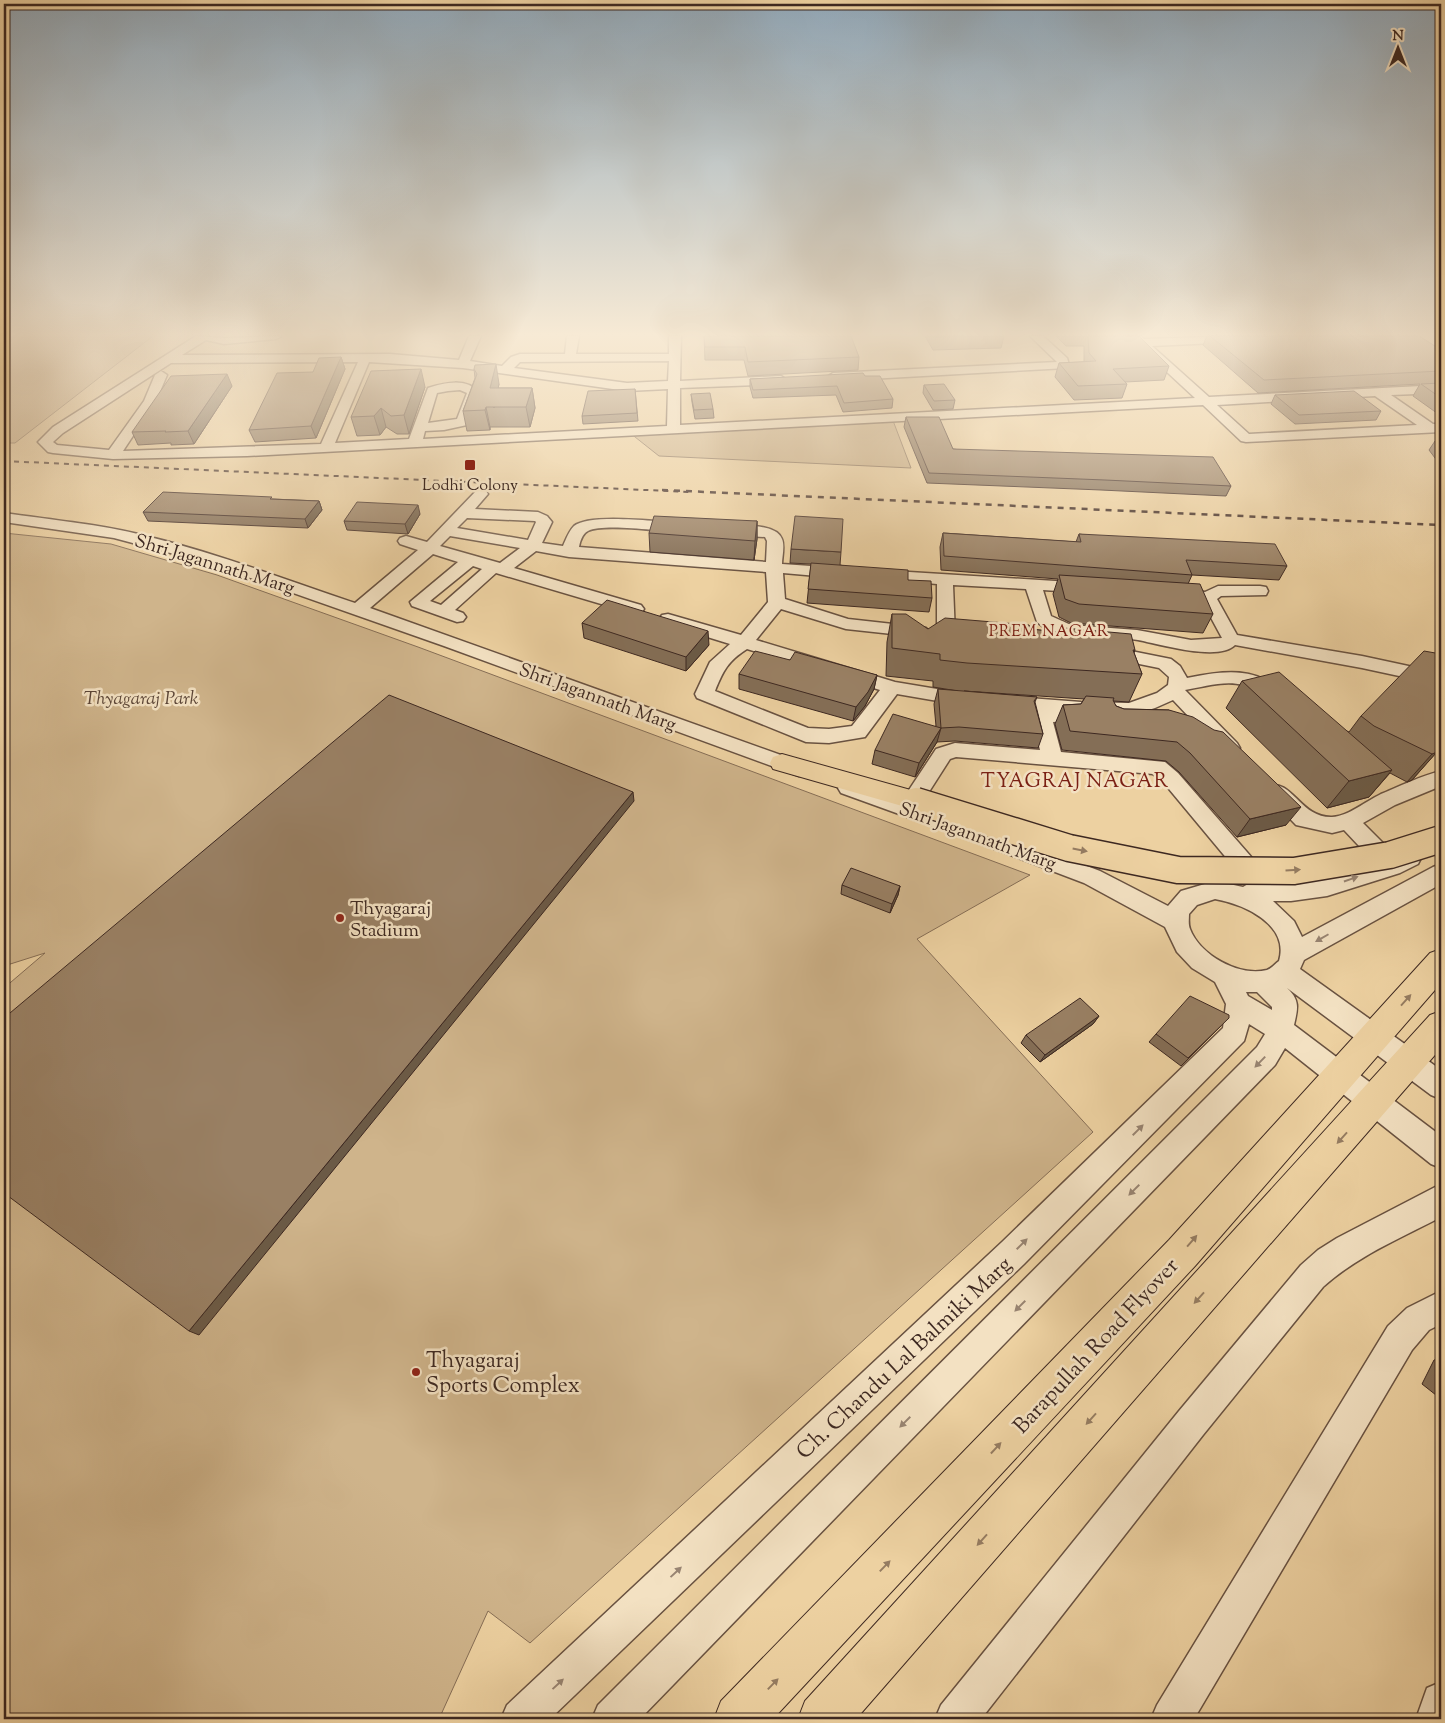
<svg xmlns="http://www.w3.org/2000/svg" width="1445" height="1723" font-family="'Sorts Mill Goudy',serif">
	<style>
		.green { fill: #cfb48b; stroke: #866e56 }
		.lines { fill: none; stroke-linecap: round; stroke-linejoin: round }
		.minor-casing { stroke: #695241; stroke-width: 3 }
		.highway-casing { stroke: #3d2821; stroke-width: 2 }
		.minor { fill: #f3e1c2; fill-rule: evenodd }
		.highway { fill: #edd1a1; fill-rule: evenodd }
		.rail-far1 { stroke: #3d2821; stroke-width: 2; stroke-dasharray: 5 5; stroke-linecap: butt }
		.rail { stroke: #3d2821; stroke-width: 2.5; stroke-dasharray: 6 6; stroke-linecap: butt }
		.highway-bridge-casing { stroke: #3d2821; stroke-width: 29; stroke-linecap: butt }
		.highway-bridge { stroke: #edd1a1; stroke-width: 26 }
		.wall { fill: #846e56; stroke: #3d2821 }
		.shaded-wall { fill: #6b5a46; stroke: #3d2821 }
		.building { fill: #998064; stroke: #3d2821 }
		.oneway { fill: #957c61 }
		.oneway2 { fill: #988472 }
		.poi-dot { fill: #8f2418; stroke: #f3e1c2; stroke-width: 2 }
		.labels { text-anchor: middle; stroke-width: 5; stroke-linejoin: round; paint-order: stroke }
		.far-poi-label { font-size: 16px; fill: #3d2821; stroke: #f3e1c2 }
		.far-neighbourhood-label { font-size: 16px; letter-spacing: 1px; fill: #7a1f14; stroke: #f3e1c2 }
		.street-label { font-size: 19px; fill: #3d2821; stroke: #f3e1c2 }
		.park-label { font-size: 19px; font-style: italic; fill: #5a4436; stroke: #f3e1c2 }
		.poi-label { font-size: 19px; fill: #3d2821; stroke: #f3e1c2; text-anchor: start }
		.neighbourhood-label { font-size: 20px; letter-spacing: 1px; fill: #7a1f14; stroke: #f3e1c2 }
		.near-street-label { font-size: 22px; fill: #3d2821; stroke: #f3e1c2 }
		.near-poi-label { font-size: 22px; fill: #3d2821; stroke: #f3e1c2; text-anchor: start }
	</style>
	<rect width="100%" height="100%" fill="#edd1a1"/>
	<filter id="stains"><feTurbulence type="fractalNoise" baseFrequency=".004" numOctaves="4"/><feColorMatrix values="0 0 0 0 .2 0 0 0 0 .09 0 0 0 0 .02 0 0 0 .5 -.17"/></filter>
	<radialGradient id="worn" r=".72"><stop offset=".6" stop-color="#630" stop-opacity="0"/><stop offset="1" stop-color="#630" stop-opacity=".3"/></radialGradient>
	<path class="green" d="M4,336h149l-138,107h-11z
		M892,418l19,50 -252,-12 -29,-23z
		M4,533l107,11 106,31 201,72 612,228 -113,64 176,193 -563,511 -42,-32 -49,108h-435v-731l41,-35 -41,13z"/>
	<g class="lines">
		<defs>
			<path id="minor" d="M196,336l28,2 58,-2 -6,3 -52,5 -18,-4 -24,15 208,-1 69,6 10,-24h12l-11,25 32,5 9,-9 9,-3h45l2,-18h12l-3,18h93v-18h12l-1,45 101,-5 6,4 -6,4 -101,4v37l515,-27 -67,-62h13l3,3 94,-3 4,3 -6,3 -84,4 57,51 232,-12v8l-50,2 42,29h8v8l-195,10 -5,-1 -38,-36 -956,51 -134,3 -60,-6 -5,-1 -10,-10 15,-15zM669,361l-1,20 -41,2 -113,-15 6,-6zM358,362l-37,82 -198,7 33,-50 11,-26 -6,-4 -6,4 -11,26 -35,49 -52,-5 -4,-3 10,-9 108,-70zM369,362l94,6 164,23 41,-2 -1,37 -244,13 2,-8 19,-1 23,-5 2,-3 10,-29c-12,-16 -35,-10 -51,-5l-19,51 -74,4zM448,391l12,-1 7,3 -10,26 -29,4 9,-30zM1375,396l42,29 -168,9 -32,-29z
				M1030,336h13l24,22 2,7 -2,3 -234,13 -6,-4 6,-4 224,-11z
				M481,490l5,1 2,3 -13,15 63,3 9,4 5,6 -10,21 21,3c3,-7 6,-15 11,-20 15,-13 86,-4 107,-3l5,2 3,3 -3,3 -5,2c-19,-2 -78,-10 -93,-2 -6,3 -8,11 -9,16l187,15 1,-21 -2,-4 -39,-2 -5,-2 -3,-3 3,-3 5,-2c15,1 50,-2 56,14 3,7 0,18 0,25l58,4 6,2 2,3 -2,3 -6,2 -57,-5 2,26 63,20 72,8 6,1 3,4 -3,4 -6,1 -74,-8 -65,-20 -25,31 139,42 72,12 7,2 3,4 -3,4 -7,2 -70,-12 -32,43 -36,6 -23,-1 -109,-44 -2,-4 15,-32 20,-18 -68,-21 -3,-4 3,-4 6,-1 73,21 27,-33 -2,-30 -197,-15 -33,-6 -22,17 127,37 3,4 -3,4 -6,1 -139,-41 -41,37 8,3 3,4 -3,4 -6,1 -45,-16 -2,-4 48,-40 -25,-8 -63,54 436,156 3,5 -3,5 -7,2 -355,-130 -236,-83 -94,-25 -110,-16v-9c48,7 96,11 142,23 71,17 140,44 209,67l63,-53 -18,-6 -2,-3 2,-3 6,-2 21,6 49,-51zM467,518l68,3 1,1 -8,18 -71,-12zM450,536l70,12 -20,15 -60,-17zM473,566l9,3 -41,36 -11,-4zM747,649l133,41 -28,36 -23,3 -21,-1 -93,-37c8,-20 13,-30 32,-42z
				M877,570l210,13 6,1 2,4 -2,4 -6,1 -44,-3 8,26 20,9 66,5 54,10 31,-2 -20,-37 -32,-3 -2,-4 2,-4 6,-1 29,3 13,-6h42l6,1 2,4 -2,4 -45,1 -4,3 20,36 125,21 79,17v12l-79,-17 -127,-23c-16,17 -76,-1 -97,-5 -29,-4 -80,3 -101,-18l-11,-33 -73,-4 2,50 -3,4 -6,1 -6,-1 -3,-4v-51l-66,-6 -2,-3 2,-3z
				M1106,646l65,13 9,7 7,12c33,-7 75,-14 95,19l-2,4c-17,5 -22,-12 -37,-16 -18,-5 -40,2 -58,5l52,53 3,5 -3,5 -7,2 -7,-2 -50,-53 -18,8 -26,8 -54,-1 -2,6 -20,1 8,30 104,10 13,11 96,110c35,0 67,-9 101,-20l-31,-33 -12,3 -36,-8 -28,-29 -3,-5 3,-5c24,-8 32,32 64,31 17,-1 34,-16 49,-23 19,-8 40,-18 60,-23v15l-46,19 -32,18 32,32 15,-6 8,3 3,6 -3,6 -18,9 -73,23 -36,5h-18l21,20 8,16 131,-70 8,-3v20l-137,76 -4,9 141,101v29l-10,-4 -144,-107c13,12 11,20 7,37l147,111v32l-10,-4 -146,-116 -10,17 -635,654h-48l6,-14 659,-658 8,-13 -16,-10 -5,17 -220,223 -474,455h-49l6,-14 495,-463 221,-214 3,-24 -11,-22 -23,-14 -15,-16 -12,-25 -81,-44 -124,-47 -3,-6 3,-6 8,-2 8,2 124,47 68,35 13,-15 34,-10 28,6 5,-3 -84,-101 -11,-9 -197,-17 -6,2 -30,47 23,7 3,6 -3,6 -8,2 -94,-34 -3,-5 3,-5 7,-3 55,19 33,-50 19,-6 85,7 -9,-35 3,-4 -37,-5 -3,-4 3,-4 7,-2 77,6 48,1 28,-10 11,-8 1,-8 -10,-9 -59,-12 -3,-4 3,-4zM1215,899c28,5 75,25 64,62 -4,3 -7,7 -12,9 -28,7 -67,-15 -77,-41 -2,-5 -1,-10 -1,-15l8,-9zM1246,992h11l15,15v3l-24,-14z
				M1441,1184v33c-40,21 -84,39 -118,70l-120,148 -222,284h-46l6,-14 238,-294 122,-146 17,-15 19,-12z
				M1441,1291v33l-12,6 -17,20 -218,369h-43l6,-14 231,-379 19,-18z
				M1441,1682v37h-25l11,-31z"/>
			<path id="highway" d="M782,754l143,40 4,7 -4,7 -9,2 -143,-41 -3,-6 3,-6z
				M1441,949v34l-246,283 -422,453h-59l7,-18 448,-461 261,-287z
				M1441,1011v37l-585,671h-58l7,-18 625,-686z"/>
		</defs>
		<use href="#minor" class="minor-casing"/>
		<use href="#highway" class="highway-casing"/>
		<use href="#minor" class="minor"/>
		<use href="#highway" class="highway"/>
		<path class="rail-far1" d="M4,461l686,31"/>
		<path class="rail" d="M662,490l779,35"/>
		<defs>
			<path id="highway-bridge" d="M916,801l153,47 109,22 116,1 96,-16 51,-16"/>
		</defs>
		<use href="#highway-bridge" class="highway-bridge-casing"/>
		<use href="#highway-bridge" class="highway-bridge"/>
	</g>
	<path class="wall" d="M704,336l155,21 -1,13 -110,6 -4,-16h-39z
		M925,336h79l-3,12 -68,2z
		M1056,336h83l30,30 -5,14 -39,2 2,2 -5,14 -48,2 -19,-23 4,-14 25,-1v-16h-18z
		M1207,336h212l22,14v66l-28,-20 7,-12 -162,9 -55,-48z
		M341,357l4,12 -29,69 -61,4 -6,-12 64,-58z
		M474,369l25,15 -1,4h34l3,20 -5,19h-40v3l-23,1 -4,-20 12,-33z
		M865,376l28,23 -1,9 -49,4 -7,-17 -83,3 -3,-11v-8z
		M924,385l31,15 -2,9 -20,1 -10,-17z
		M232,386l-38,58 -23,1v-2l-33,2 -6,-13z
		M425,387l-16,47h-12l-11,-7 -6,8 -23,1 -6,-19z
		M635,389l3,32 -55,3 -1,-8z
		M691,394l22,15 1,9 -19,1 -3,-17z
		M1275,395l106,16 -5,9 -81,4 -24,-20z
		M906,417l47,32 278,37 -5,10 -125,-6 -174,-7 -23,-56z
		M1441,440v26l-12,-16 6,-9z
		M272,499l47,2 3,9 -14,18 -160,-7 -5,-9z
		M420,514l-12,20 -61,-4 -3,-9z
		M757,521v18l-3,21 -104,-8 -1,-19z
		M943,533l133,9 3,-8 208,32 -8,14 -87,-5 -4,9 25,30 -10,19 -132,-10 -12,-6 -6,-23 5,-15 -117,-9 -1,-23z
		M791,549l50,3 -1,13 68,15 24,18 -3,14 -122,-9 4,-39 -21,-1z
		M892,614l36,15h103l31,4 2,-5 71,22 -1,3 8,21 -13,28 -16,-1 3,5 8,3 45,1 117,115 -49,12 -58,-65 -13,-11 -104,-11 -7,-26 8,-19 18,-1 3,-5 -120,-8 73,6 -2,5 8,32 -5,14 -83,-7 -18,1 -22,35 -43,-13 3,-14 61,-24 -2,-22 4,-15 20,2 -25,-4v-6l-47,-5 1,-34z
		M582,623l127,22 -23,26 -102,-33z
		M790,660l87,15 -3,14 -9,17 -12,15 -114,-32v-15z
		M1242,681l107,51 12,-16 80,31 -29,33 -5,2 -17,-9 -21,24 -42,11 -101,-100z
		M842,885l58,1 -2,9 -8,18 -49,-19z
		M1099,1016l-6,8 -53,38 -19,-19 5,-8z
		M1221,1026l-40,40 -32,-24 7,-8z
		M1441,1358v41l-19,-15 12,-24z"/>
	<path class="shaded-wall" d="M341,357l4,12 -29,69 -5,-12z
		M496,364l3,20 -5,24 -4,-20z
		M421,369l4,18 -16,47 -5,-19z
		M227,374l5,12 -38,58 -6,-13z
		M532,388l3,20 -5,19 -4,-20z
		M486,407l4,20v3l-5,-20z
		M381,408l5,19 -6,8 -6,-19z
		M319,501l3,9 -14,18 -3,-9z
		M418,505l2,9 -12,20 -3,-10z
		M757,521v18l-3,21 1,-19z
		M708,631l1,14 -23,26v-14z
		M877,675l-3,14 -9,17 -12,15 3,-14z
		M941,728l-4,14 -22,35 4,-14z
		M1437,752l-25,28 -5,2 25,-28z
		M1392,770l-23,27 -42,11 22,-27z
		M633,792l1,9 -435,534 -10,-4z
		M1301,807l-15,18 -49,12 13,-18z
		M900,886l-2,9 -8,18 2,-9z
		M1099,1016l-6,8 -53,38 5,-7z"/>
	<path class="building" d="M704,336h147l8,21 -111,5 -3,-15h-40z
		M934,336h31l-30,1z
		M1088,336h51l30,30 -56,3 14,15 -49,2 -19,-23 37,-2 -7,-8z
		M1210,336h209l22,14v21l-177,9z
		M341,357l-30,69 -62,4 28,-57 36,-1 6,-14z
		M496,364l-6,24h42l-6,19h-40l-1,3 -22,1 14,-37 -3,-5 1,-4z
		M421,369l-17,46 -13,1 -10,-8 -7,8 -23,1 20,-46z
		M863,373l2,3h15l13,23 -49,4 -7,-17 -84,4 -3,-11z
		M227,374l-39,57 -23,1 1,-1 -34,1 39,-56z
		M1441,383v15l-20,-14z
		M944,384l11,16 -21,1 -10,-16z
		M635,389l2,24 -55,3 6,-25z
		M1354,391l27,20 -82,4 -24,-20z
		M710,393l3,16 -19,1 -3,-16z
		M906,417h33l14,32 260,8 18,29 -126,-6 -176,-7z
		M1441,440v9l-6,-8z
		M163,492l109,5 -2,2 49,2 -14,18 -162,-7z
		M357,502l61,3 -13,19 -61,-3z
		M654,516l103,5 -2,20 -106,-8z
		M795,516l48,3 -2,33 -50,-3z
		M943,533l138,9 -2,-8 196,10 12,22 -101,-6 6,15 -248,-19z
		M811,563l97,7v10l23,1 1,17 -124,-9z
		M1059,575l141,9 13,30 -134,-10 -14,-5z
		M607,600l101,31 -22,26 -104,-34z
		M892,614h14l22,15 17,-11 84,7 2,4 34,4 -1,-5 67,6 4,16h-2l9,24 -175,-11 -27,-3v-6l-48,-6z
		M755,651l35,9 5,-8 82,23 -9,17 -12,15 -117,-33z
		M1424,651l17,3v93l-4,5 -5,2 -58,-28 -13,-10z
		M1279,672l113,98 -43,11 -107,-100z
		M938,689l99,8 -3,4 9,33 -84,-7 -18,1z
		M389,695l244,97 -444,539 -185,-138v-175z
		M1086,696l28,2 -1,2 3,6 8,3 45,1 24,7 21,13 9,2 78,75 -51,12 -60,-66 -13,-11 -107,-11 -7,-26 18,-1z
		M893,714l48,14 -22,35 -44,-13z
		M851,868l49,18 -8,18 -50,-19z
		M1190,996l39,19v3l-41,40 -32,-24z
		M1080,998l19,18 -54,39 -19,-20z
		M1441,1371v14l-5,-4z"/>
	<defs><path id="oneway-solid" d="M-6-.8H1V-3.2L6.5 0L1 3.2V.8H-6Z" transform="scale(1.25)"/></defs>
	<g class="oneway">
		<use href="#oneway-solid" transform="translate(1080 850) rotate(11)"/>
		<use href="#oneway-solid" transform="translate(1293 870) rotate(-4)"/>
		<use href="#oneway-solid" transform="translate(1406 1000) rotate(-48)"/>
		<use href="#oneway-solid" transform="translate(1342 1138) rotate(132)"/>
		<use href="#oneway-solid" transform="translate(1192 1241) rotate(-49)"/>
		<use href="#oneway-solid" transform="translate(1199 1298) rotate(132)"/>
		<use href="#oneway-solid" transform="translate(1091 1419) rotate(132)"/>
		<use href="#oneway-solid" transform="translate(996 1448) rotate(-47)"/>
		<use href="#oneway-solid" transform="translate(982 1540) rotate(132)"/>
		<use href="#oneway-solid" transform="translate(885 1566) rotate(-46)"/>
		<use href="#oneway-solid" transform="translate(773 1684) rotate(-46)"/>
	</g>
	<g class="oneway2">
		<use href="#oneway-solid" transform="translate(1351 879) rotate(-19)"/>
		<use href="#oneway-solid" transform="translate(1322 938) rotate(150)"/>
		<use href="#oneway-solid" transform="translate(1260 1062) rotate(134)"/>
		<use href="#oneway-solid" transform="translate(1138 1130) rotate(-45)"/>
		<use href="#oneway-solid" transform="translate(1134 1190) rotate(135)"/>
		<use href="#oneway-solid" transform="translate(1022 1244) rotate(-45)"/>
		<use href="#oneway-solid" transform="translate(1020 1306) rotate(135)"/>
		<use href="#oneway-solid" transform="translate(905 1422) rotate(135)"/>
		<use href="#oneway-solid" transform="translate(676 1572) rotate(-43)"/>
		<use href="#oneway-solid" transform="translate(558 1684) rotate(-43)"/>
	</g>
	<linearGradient id="sky" x2="0" y2="1"><stop stop-color="#92a9ba"/><stop offset="0.58" stop-color="#f7ead5"/><stop offset="1" stop-color="#f7ead5" stop-opacity="0"/></linearGradient>
	<rect width="1445" height="577" fill="url(#sky)"/>
	<g class="poi-dot">
		<rect x="464" y="459" width="12" height="12" rx="2.5"/>
		<circle cx="340" cy="918" r="5"/>
		<circle cx="416" cy="1372" r="5"/>
	</g>
	<g class="labels">
		<g class="far-poi-label">
			<text x="470" y="490">Lodhi Colony</text>
		</g>
		<g class="far-neighbourhood-label">
			<text x="1049" y="636">PREM NAGAR</text>
		</g>
		<g class="street-label">
			<text transform="translate(215 563) rotate(17)" y="7">Shri Jagannath Marg</text>
			<text transform="translate(598 696) rotate(20)" y="7">Shri Jagannath Marg</text>
			<text transform="translate(978 835) rotate(20)" y="7">Shri Jagannath Marg</text>
		</g>
		<g class="park-label">
			<text x="141" y="704">Thyagaraj Park</text>
		</g>
		<g class="poi-label">
			<text x="350" y="914">Thyagaraj<tspan x="350" dy="22">Stadium</tspan></text>
		</g>
		<g class="neighbourhood-label">
			<text x="1075" y="787">TYAGRAJ NAGAR</text>
		</g>
		<g class="near-street-label">
			<text transform="translate(1095 1345) rotate(-47)" y="8">Barapullah Road Flyover</text>
			<text transform="translate(903 1357) rotate(-43)" y="8">Ch. Chandu Lal Balmiki Marg</text>
		</g>
		<g class="near-poi-label">
			<text x="426" y="1367">Thyagaraj<tspan x="426" dy="25">Sports Complex</tspan></text>
		</g>
	</g>
	<rect width="1445" height="1723" fill="none" stroke="#edd1a1" stroke-width="20"/>
	<rect x="5" y="5" width="1435" height="1713" fill="none" stroke="#3d2821" stroke-width="2.5"/>
	<rect x="10" y="10" width="1425" height="1703" fill="none" stroke="#3d2821"/>
	<g transform="translate(1398 48)" stroke="#f3e1c2" stroke-width="4" paint-order="stroke">
	<path d="M0-4L9 19L0 12L-9 19Z" fill="#3d2821"/>
	<text y="-8" font-size="14" font-weight="bold" text-anchor="middle" fill="#3d2821">N</text>
	</g>
	<rect width="100%" height="100%" filter="url(#stains)"/>
	<rect width="100%" height="100%" fill="url(#worn)"/>
</svg>
